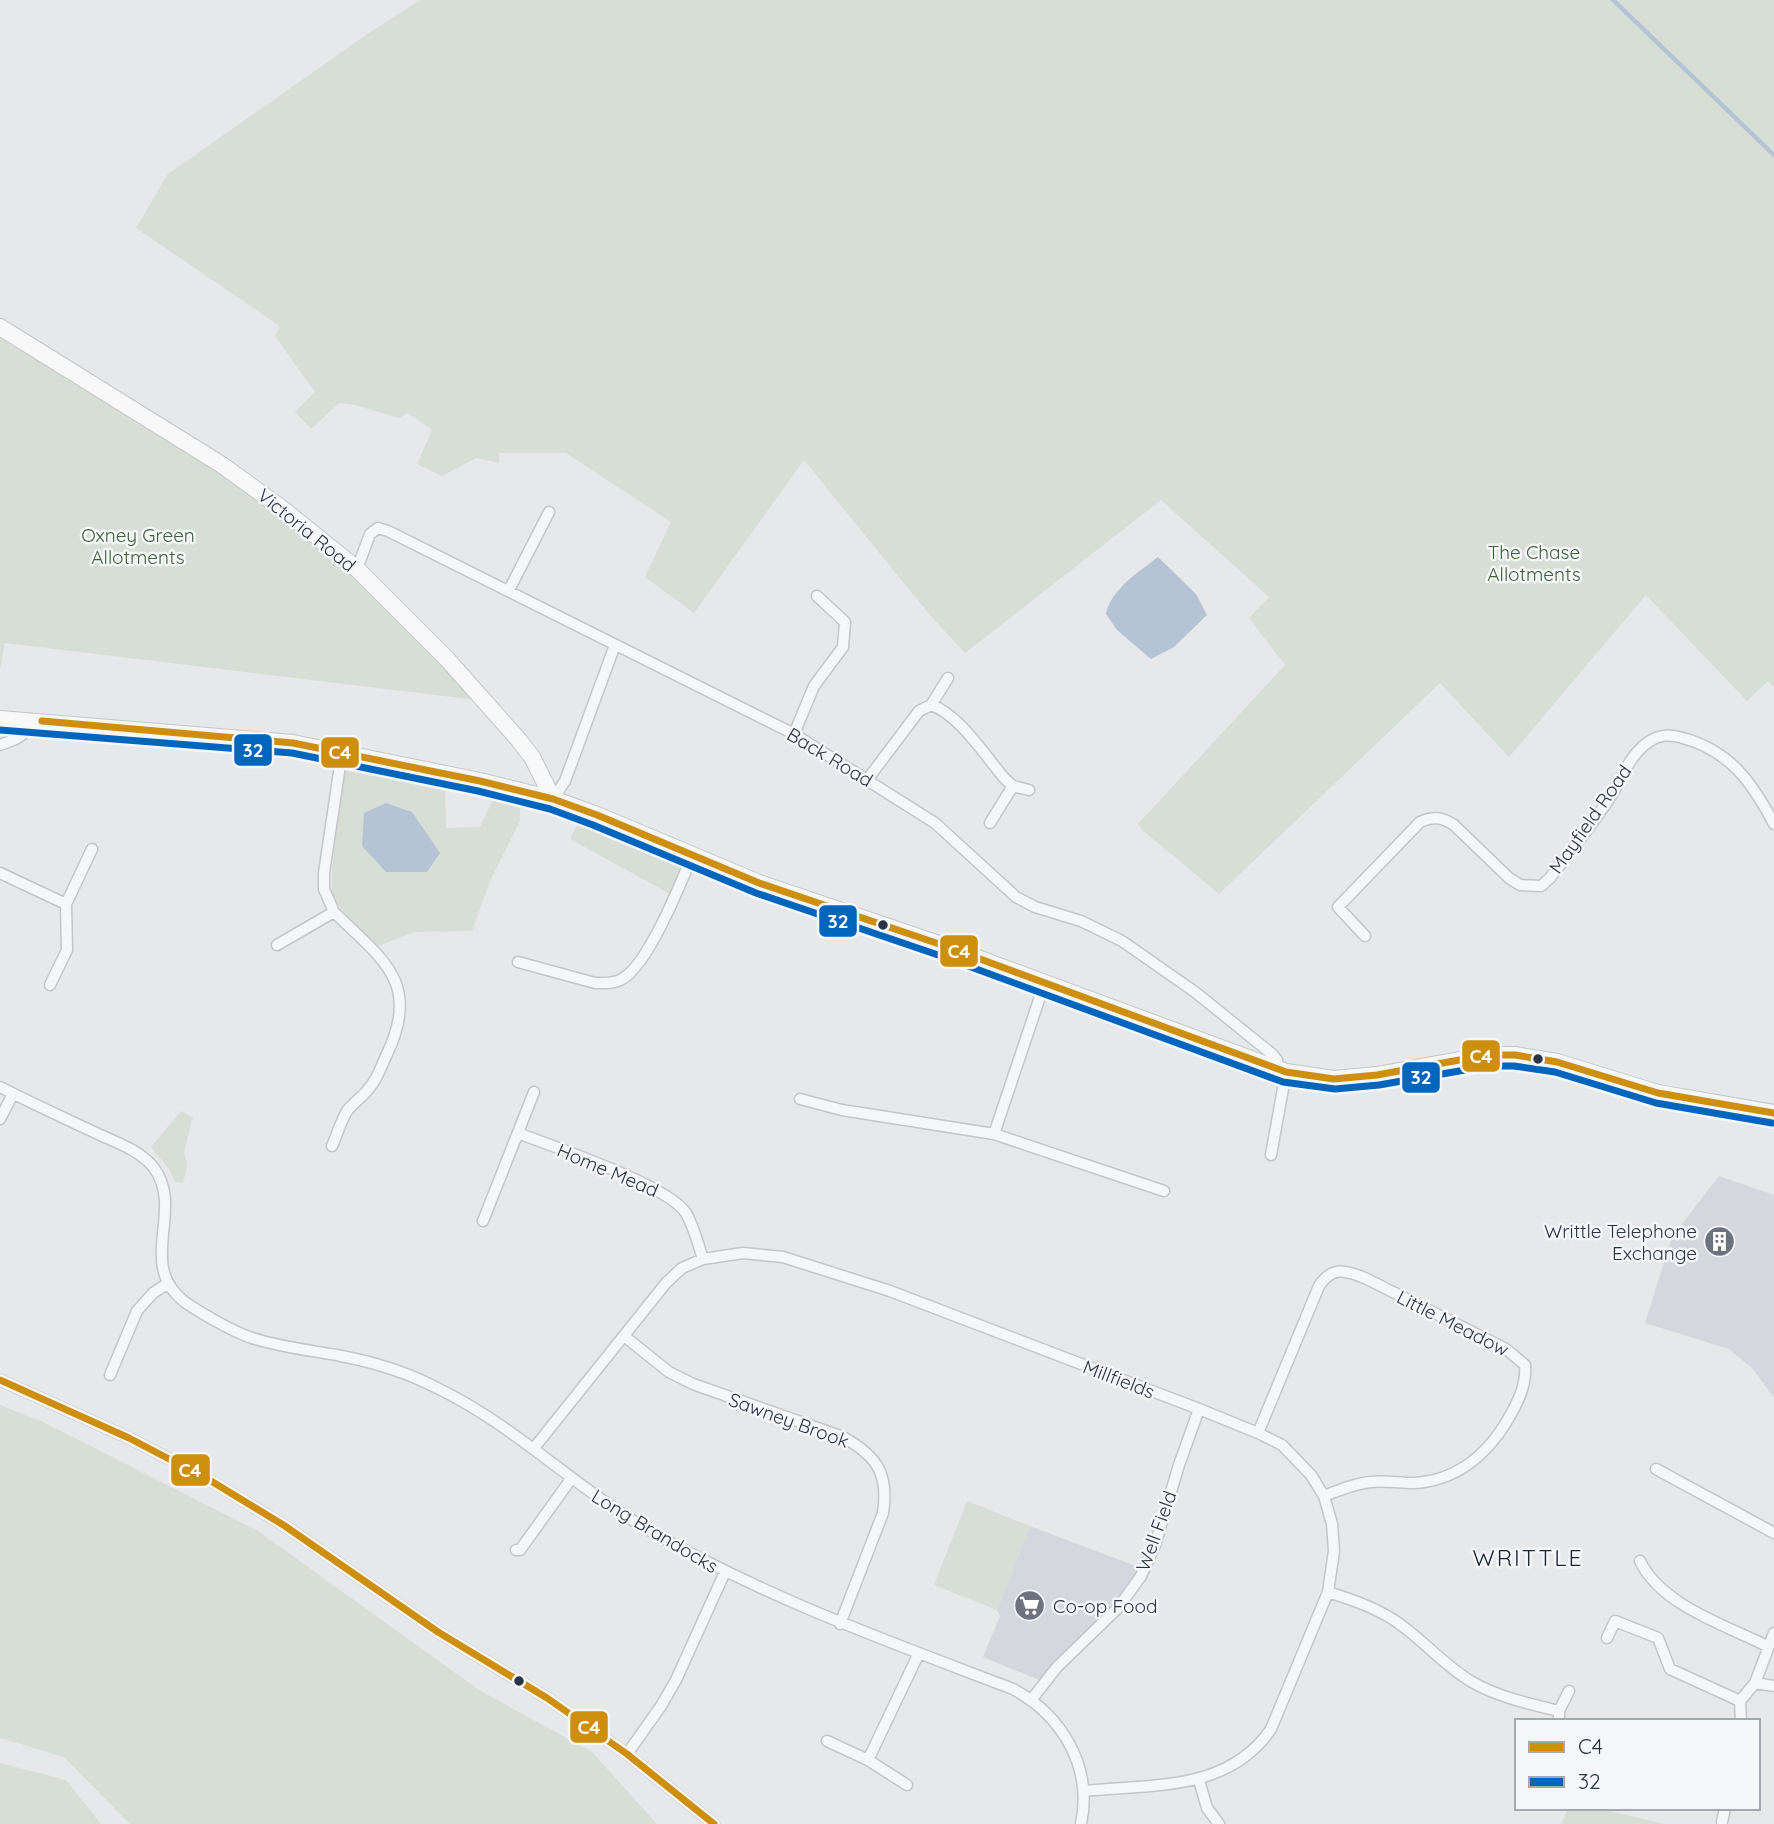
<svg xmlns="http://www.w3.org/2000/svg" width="1774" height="1824" font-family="Quicksand,sans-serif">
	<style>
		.built { fill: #d4d7dd }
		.green { fill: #d6ded6 }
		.water { fill: #b4c4d5 }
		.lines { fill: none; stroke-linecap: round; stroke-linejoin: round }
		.stream { stroke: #b4c4d5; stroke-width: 4.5 }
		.street-casing { stroke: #c4c6c8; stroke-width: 13 }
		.secondary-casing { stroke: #c4c6c8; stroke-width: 18 }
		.street { stroke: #f5f6f7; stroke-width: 10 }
		.secondary { stroke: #f8f8f8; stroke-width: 16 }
		.bus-1-casing { stroke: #f4f6f9; stroke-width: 12 }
		.bus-2-casing { stroke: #f4f6f9; stroke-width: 12 }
		.bus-1 { stroke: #ce8f0e; stroke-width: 7 }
		.bus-2 { stroke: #0065bd; stroke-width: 7 }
		.bus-dot { fill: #2b3445; stroke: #f4f6f9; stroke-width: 2.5 }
		.labels { text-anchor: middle; stroke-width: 5; stroke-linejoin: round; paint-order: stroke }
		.street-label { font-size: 19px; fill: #2b3445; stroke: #f4f6f9 }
		.park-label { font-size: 19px; fill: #3f6138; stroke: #f4f6f9 }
		.poi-label { font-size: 19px; fill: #2b3445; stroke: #f4f6f9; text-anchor: end }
		.quarter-label { font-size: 23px; letter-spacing: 2px; fill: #1d2536; stroke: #f4f6f9 }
		.line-badge { stroke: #f4f6f9; stroke-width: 2.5 }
		.badge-label { font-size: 19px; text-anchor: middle; font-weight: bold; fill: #fff }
	</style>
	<rect width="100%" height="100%" fill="#e6e8ea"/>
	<path class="built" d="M1719,1176l55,19v203l-21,-29 -24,-20 -84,-26 27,-86z
		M1030,1526l111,42 -26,35 -76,77 -56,-23 17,-41 -3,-6z"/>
	<path class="green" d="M420,0h1354v687l-6,-6 -21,20 -101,-106 -137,162 -69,-74 -221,211 -77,-64 -4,-6 147,-159 -36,-47 20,-21 -108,-97 -196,153 -36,-39 -125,-154 -110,153 -49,-36 26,-55 -105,-69h-67v10l-23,-5 -34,18 -25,-12 15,-34 -24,-17 -9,5 -44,-13 -16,-2 -28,26 -16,-17 20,-20 -40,-56 5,-10 -144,-98 32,-54 201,-141z
		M0,327l284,183 201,191 -480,-58 -5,26z
		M345,756l100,25 1,47 34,-1 16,-34 24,6v22l-30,60 -18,50 -57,1 -42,16 -41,-51v-28z
		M584,811l108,45 -20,39 -102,-56z
		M181,1111l12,6 -9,36 3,13 -4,17 -8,-1 -6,-13 -18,-22z
		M0,1405l41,16 217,110 221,159 113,62 65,72h-527l-66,-67 -64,-19z
		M967,1501l63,25 -33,84 -63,-25z
		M0,1763l66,17 35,44h-101z
		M1568,1808h28l69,16h-104z"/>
	<path class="water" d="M1158,557l38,37 11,21 -33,32 -23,12 -34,-29 -11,-16c5,-25 33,-42 52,-57z
		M386,803l26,9 28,41 -13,19h-41l-24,-26 2,-33z"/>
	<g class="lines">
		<path class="stream" d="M1613,0l161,155"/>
		<defs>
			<path id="street" d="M357,569l13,-35 8,-6 10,3 406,203 141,89 81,74 19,10 46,14 41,20 73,51 77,62 5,6 2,10
				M509,590l40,-78
				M931,705l17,-27
				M794,734l20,-48 29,-39 2,-25 -28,-26
				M0,745l16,-6 24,-17
				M867,780l52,-69 12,-6c28,9 55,52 74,74l8,7 16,4
				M553,799l12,-18 50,-136
				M990,823l23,-37
				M0,873l66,31 26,-55
				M1365,936l-27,-29 82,-85c13,-6 22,-5 34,3l55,53 11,7 21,1 9,-8c21,-28 45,-56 64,-87 10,-18 16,-35 33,-48 12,-9 23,-9 36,-5 47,13 69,44 91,86
				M277,945l57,-33 -10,-23v-16l18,-121
				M518,962l77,21c8,0 19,1 27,-4 26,-14 58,-94 70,-123
				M50,985l17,-35 -1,-46
				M0,1087c31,16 64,31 96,46 19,9 44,17 58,35 32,44 -21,99 35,137 19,12 39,24 60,32 29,10 61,13 92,19 32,6 65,16 94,31 78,37 138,99 212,142 116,68 241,112 366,160 49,26 80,78 68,135
				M800,1099l42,11 152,24 170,57
				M0,1119l13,-25
				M518,1133c36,14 150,52 168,80 8,14 12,31 17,46
				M994,1134l51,-152
				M332,1146c5,-11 9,-25 15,-35 7,-9 17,-15 23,-24 8,-9 12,-23 17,-33 35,-73 -7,-96 -53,-142
				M1271,1155l15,-83
				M483,1221l51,-129
				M624,1336l45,36 24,12 150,53c34,19 46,37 40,76l-43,111
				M110,1375l27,-64 16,-18 14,-9
				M0,1380l129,58 82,43 74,45 153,106 109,66 80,56 87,70
				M1258,1433l61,-147c13,-20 26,-16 46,-8l141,71 19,16c2,20 -8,39 -18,56 -21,35 -52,60 -94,62 -15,0 -29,-3 -43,-1 -16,2 -31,8 -46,14
				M534,1448l132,-165 16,-15 21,-9 40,-6 40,4 107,34 309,118 59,24 24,12 29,30 13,21 8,28 2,27 -6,41 -57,137c-43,63 -119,55 -187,62
				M1656,1469l118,64
				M516,1550h4l51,-71
				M1640,1561c21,44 85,64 127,85
				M1328,1592c25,8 52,17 73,33 25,18 45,42 71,57 26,15 58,22 87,29v10
				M1607,1638l8,-17 43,17 12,31 70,32 15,-18 19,-50
				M1755,1683l19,3
				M1032,1699l25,-32 61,-59 23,-32 14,-31 24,-80 20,-56
				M1740,1701l1,20
				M1559,1711l10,-20
				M827,1741l41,19
				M627,1754l34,-48 15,-26 49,-108
				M1199,1780l8,28 12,16
				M907,1785l-39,-25 51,-107
				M1722,1822l3,-14"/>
			<path id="secondary" d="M0,327l222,138 62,45 73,59 90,90 71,80 14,18 21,42
				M0,719l293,24 187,38 73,18 44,16 162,68 186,63 341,126 48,7 43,-4 110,-20h28l42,7 101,31 116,20"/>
		</defs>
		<use href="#street" class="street-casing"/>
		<use href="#secondary" class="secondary-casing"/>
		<use href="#street" class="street"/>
		<use href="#secondary" class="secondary"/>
		<defs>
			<path id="bus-1" d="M42,721l251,22 187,38 73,18 44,16 162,68 186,63 341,126 48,7 43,-4 110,-20h28l42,7 101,31 116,20
				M0,1380l129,58 82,43 74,45 153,106 109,66 80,56 87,70"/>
			<path id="bus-2" d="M0,730l292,23 186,38 72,18 43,16 163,68 185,63 342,126 52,7 44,-4 109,-19h26l41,6 101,31 116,20"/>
		</defs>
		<use href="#bus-1" class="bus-1-casing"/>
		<use href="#bus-2" class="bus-2-casing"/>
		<use href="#bus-1" class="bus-1"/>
		<use href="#bus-2" class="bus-2"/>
	</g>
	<defs>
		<symbol id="building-disc" viewBox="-11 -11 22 22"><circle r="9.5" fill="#6c737f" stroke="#f4f6f9"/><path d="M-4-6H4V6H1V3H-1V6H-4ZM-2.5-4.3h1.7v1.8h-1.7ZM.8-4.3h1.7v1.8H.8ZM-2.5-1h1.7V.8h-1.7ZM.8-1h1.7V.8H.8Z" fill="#fff"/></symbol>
		<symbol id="supermarket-disc" viewBox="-11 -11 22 22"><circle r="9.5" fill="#6c737f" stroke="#f4f6f9"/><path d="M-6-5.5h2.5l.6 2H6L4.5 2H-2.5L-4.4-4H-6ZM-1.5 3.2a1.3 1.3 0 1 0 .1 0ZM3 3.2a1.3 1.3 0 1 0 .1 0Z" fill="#fff"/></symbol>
	</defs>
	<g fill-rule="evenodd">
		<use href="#building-disc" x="1702" y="1224" width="35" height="35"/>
		<use href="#supermarket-disc" x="1012" y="1588" width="35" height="35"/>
	</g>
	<g class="bus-dot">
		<circle cx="883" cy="925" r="6"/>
		<circle cx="1538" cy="1059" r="6"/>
		<circle cx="519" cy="1681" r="6"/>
	</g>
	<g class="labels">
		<g class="street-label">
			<text transform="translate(307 530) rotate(39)" y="7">Victoria Road</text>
			<text transform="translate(830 757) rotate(31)" y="7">Back Road</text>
			<text transform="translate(1590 819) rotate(-55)" y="7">Mayfield Road</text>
			<text transform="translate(608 1170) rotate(23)" y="7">Home Mead</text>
			<text transform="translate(1453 1323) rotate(27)" y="7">Little Meadow</text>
			<text transform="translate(1119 1379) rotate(21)" y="7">Millfields</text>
			<text transform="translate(789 1420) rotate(20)" y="7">Sawney Brook</text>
			<text transform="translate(655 1531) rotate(31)" y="7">Long Brandocks</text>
			<text transform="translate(1156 1531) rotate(-70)" y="7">Well Field</text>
		</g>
		<g class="park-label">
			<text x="138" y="542">Oxney Green<tspan x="138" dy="22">Allotments</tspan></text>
			<text x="1534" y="559">The Chase<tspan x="1534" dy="22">Allotments</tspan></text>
		</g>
		<g class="poi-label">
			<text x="1697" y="1238">Writtle Telephone<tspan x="1697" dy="22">Exchange</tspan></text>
			<text x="1053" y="1613" text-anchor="start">Co-op Food</text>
		</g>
		<g class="quarter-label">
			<text x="1528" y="1566">WRITTLE</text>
		</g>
	</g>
	<g class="line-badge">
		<rect x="233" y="733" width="40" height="34" rx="7" fill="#0065bd"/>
		<rect x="320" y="736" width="40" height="33" rx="7" fill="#ce8f0e"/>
		<rect x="818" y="904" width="40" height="34" rx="7" fill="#0065bd"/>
		<rect x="939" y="934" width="40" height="34" rx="7" fill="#ce8f0e"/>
		<rect x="1461" y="1039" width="40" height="34" rx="7" fill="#ce8f0e"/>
		<rect x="1401" y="1061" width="40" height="33" rx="7" fill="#0065bd"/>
		<rect x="170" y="1453" width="41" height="34" rx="7" fill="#ce8f0e"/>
		<rect x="569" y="1710" width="40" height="34" rx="7" fill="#ce8f0e"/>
	</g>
	<g class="badge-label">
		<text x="253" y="757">32</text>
		<text x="340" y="759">C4</text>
		<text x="838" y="928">32</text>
		<text x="959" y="958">C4</text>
		<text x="1481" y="1063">C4</text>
		<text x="1421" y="1084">32</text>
		<text x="190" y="1477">C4</text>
		<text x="589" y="1734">C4</text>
	</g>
	<rect x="1515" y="1719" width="245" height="91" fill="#f4f6f9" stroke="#a4a8b1" stroke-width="2"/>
	<rect x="1529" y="1742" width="35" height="10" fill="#ce8f0e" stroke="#a4a8b1" stroke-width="2"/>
	<text x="1578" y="1754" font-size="21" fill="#2b3445">C4</text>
	<rect x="1529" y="1777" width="35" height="10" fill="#0065bd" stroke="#a4a8b1" stroke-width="2"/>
	<text x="1578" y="1789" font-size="21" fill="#2b3445">32</text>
</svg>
